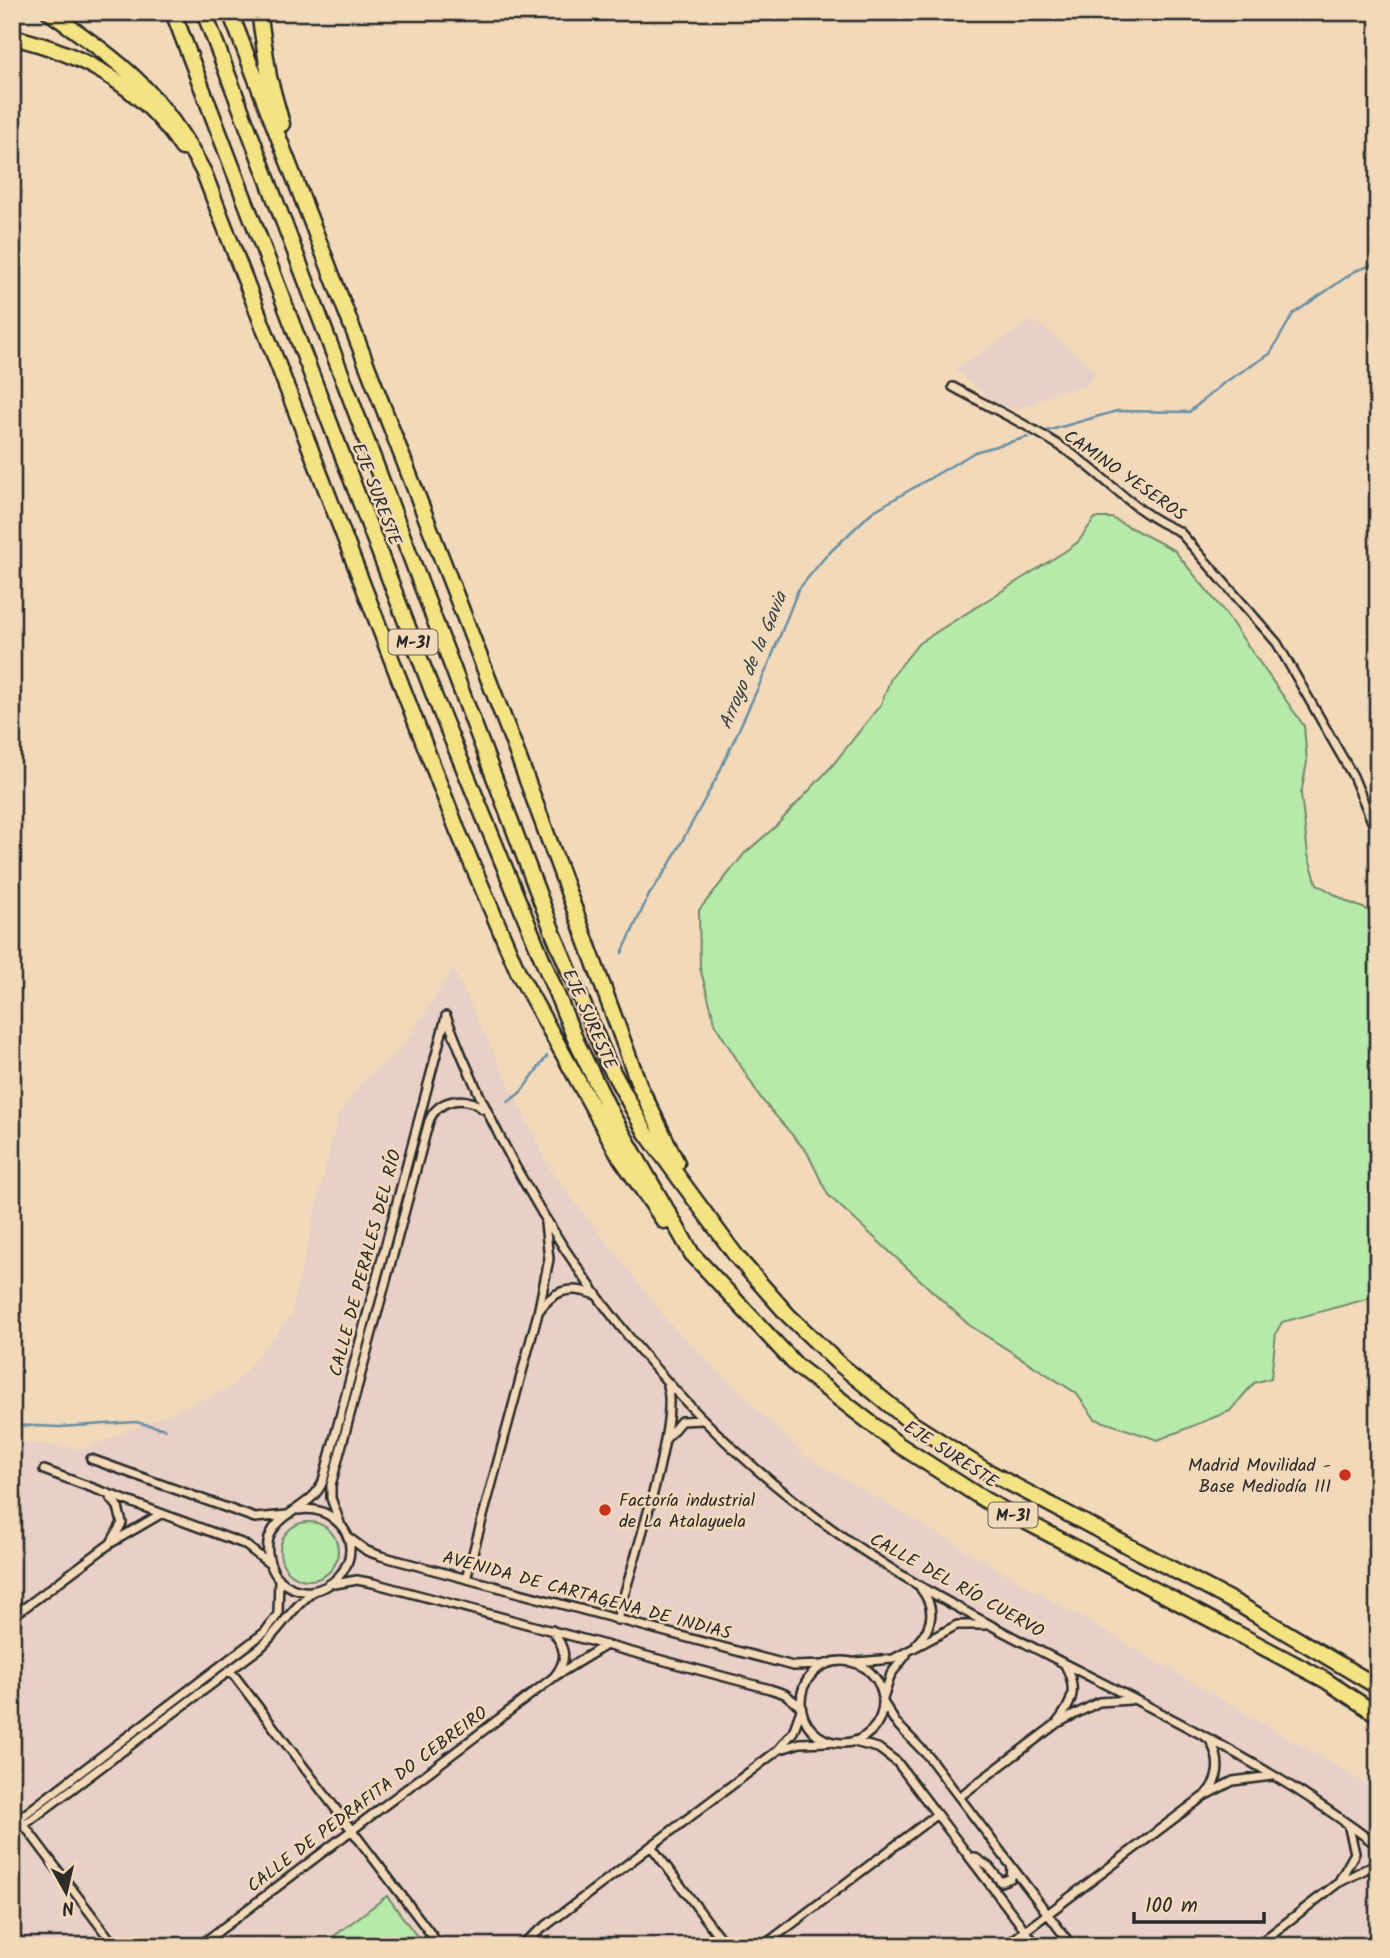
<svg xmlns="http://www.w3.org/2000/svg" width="1390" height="1958" font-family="Kalam,sans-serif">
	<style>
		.built { fill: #e8cfc7 }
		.green { fill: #b7e9aa; stroke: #718a6a; stroke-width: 2 }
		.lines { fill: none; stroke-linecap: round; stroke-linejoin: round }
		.stream { stroke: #6a8fa4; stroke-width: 2.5 }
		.street-casing { stroke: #2b2b2b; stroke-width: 12 }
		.highway-casing { stroke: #2b2b2b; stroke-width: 19 }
		.street { stroke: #f2d9ba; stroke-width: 7 }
		.highway { stroke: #f4e382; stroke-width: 14 }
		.poi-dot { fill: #c8321e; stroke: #f2d9ba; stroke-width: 2.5 }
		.labels { text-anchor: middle; stroke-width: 5; stroke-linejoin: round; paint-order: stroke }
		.shield { fill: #f2d9ba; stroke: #675f56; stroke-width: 2 }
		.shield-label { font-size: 16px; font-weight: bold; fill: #2b2b2b }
		.street-label { font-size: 18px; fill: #2b2b2b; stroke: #f2d9ba }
		.poi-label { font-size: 18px; fill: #2b2b2b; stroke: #f2d9ba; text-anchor: end }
		.water-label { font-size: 19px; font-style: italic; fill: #3b4449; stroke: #f2d9ba }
	</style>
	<rect width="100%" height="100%" fill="#f2d9ba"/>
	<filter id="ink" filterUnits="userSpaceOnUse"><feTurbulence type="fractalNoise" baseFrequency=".0143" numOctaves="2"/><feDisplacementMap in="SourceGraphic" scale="14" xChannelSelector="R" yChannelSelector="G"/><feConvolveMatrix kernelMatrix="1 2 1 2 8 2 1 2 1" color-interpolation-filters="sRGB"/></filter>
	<g filter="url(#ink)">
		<path class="built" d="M1034,320l62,52 -10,14 -29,6 -39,17 -22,-5 -42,-35z
			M453,969l98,202 119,153 133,131 555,324 20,15v152h-1366v-505l73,8 146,-61 60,-72 47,-200 23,-33 43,-37z"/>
		<path class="green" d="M1095,518h17l62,32 49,60 81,116 3,36 -6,32 7,61 9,29 31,18 30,12v382l-96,26 -6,11 -5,45 -17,5 -24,28 -72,29 -63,-21 -19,-26 -107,-68 -141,-130 -21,-43 -45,-52 -46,-74 -16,-58 -1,-58 45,-56 31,-27 56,-60 50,-63 10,-26 28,-35 145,-91 14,-10z
			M280 1551a29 29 0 1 1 58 0a29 29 0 1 1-58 0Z
			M387,1896l37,50h-103z"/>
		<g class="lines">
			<path class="stream" d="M1047,431l70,-20 72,1 36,-30 45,-28 23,-40 62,-43 23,-8
				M622,953l27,-58 19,-28 50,-92 50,-109 30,-76 27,-33 47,-45 103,-60 53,-15
				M508,1102l13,-10 26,-36
				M12,1425l48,2 76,-5 29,7"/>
			<defs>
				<path id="street" d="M953,387c42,23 88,44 126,72 33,25 61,57 100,72l98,112 76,133 25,60
					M446,1016c93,241 248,438 472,569 152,89 319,153 460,261
					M538,1312c15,-21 30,-27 55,-18
					M665,1440l16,-19 21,-1
					M91,1459l164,59 32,-3
					M44,1470l200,74 27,21
					M110,1497l8,10 4,16 -11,20
					M299,1510c13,-2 24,0 35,9 45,35 -15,99 -55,60 -9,-10 -14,-28 -10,-41 9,-27 44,-30 54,-57l123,-464
					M340,1523l-9,-25v-13l98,-364c9,-22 36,-27 54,-12
					M348,1537l19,14 14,5 412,110 30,-1
					M466,1579l72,-266 11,-54 -4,-36
					M335,1584l22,-4 16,3 397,106 15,5 16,13
					M12,1617l99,-74 48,-28
					M617,1620c12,-46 63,-197 50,-234
					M917,1643c16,-16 19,-35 4,-54
					M801 1702a41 41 0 1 1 82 0a41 41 0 1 1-82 0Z
					M856,1662l37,-3 64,-34h32
					M230,1670l210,276
					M555,1676l51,-31
					M883,1699l8,-25 15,-19
					M883,1702l13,21 32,33 144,190
					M1060,1722l39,-20 31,-2
					M854,1742l24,6 19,14 140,184
					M781,1749l19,-6 28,-1
					M1207,1793c15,-17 13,-35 3,-53
					M959,1797l97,-73c17,-21 22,-35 9,-59
					M12,1809l103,137
					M12,1824l253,-192 13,-18 1,-36
					M12,1834l248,-186c20,-18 32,-41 53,-56
					M651,1846l75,100
					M974,1857l15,10 12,15 10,-4 1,-11
					M1338,1883l17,-30 -7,-29
					M199,1946l355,-269c15,-19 11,-29 -2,-47
					M519,1946l258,-195 16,-19 8,-22
					M763,1946l174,-132
					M1005,1946l199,-150 29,-15 39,-5
					M1256,1946l82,-63 40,-20"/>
				<path id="highway" d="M49,12c75,53 111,78 155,161l253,656 62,145 101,183 44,64
					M173,12l262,686 141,343 36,74 80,139 105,112 102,79 86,55 340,180 53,35
					M204,12l350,923 54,128 38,70 91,124 51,58 49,47 76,62 72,46 255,135 138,82
					M230,12l284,733 126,342 37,76
					M259,12l10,65 13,47
					M12,37c69,16 131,50 170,111"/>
			</defs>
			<use href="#street" class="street-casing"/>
			<use href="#highway" class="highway-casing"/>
			<use href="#street" class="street"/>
			<use href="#highway" class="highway"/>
		</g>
	</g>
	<g class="poi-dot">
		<circle cx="1345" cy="1475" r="7"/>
		<circle cx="605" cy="1510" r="7"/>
	</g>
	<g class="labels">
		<g class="shield">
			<rect x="388.5" y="629.5" width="49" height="25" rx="5"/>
			<rect x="988.5" y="1502.5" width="49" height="25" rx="5"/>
		</g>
		<g class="shield-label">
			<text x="413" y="648">M-31</text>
			<text x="1013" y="1521">M-31</text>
		</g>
		<g class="street-label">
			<text transform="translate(1125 475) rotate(35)" y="6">CAMINO YESEROS</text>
			<text transform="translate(377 494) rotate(69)" y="6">EJE SURESTE</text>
			<text transform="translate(590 1019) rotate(66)" y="6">EJE SURESTE</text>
			<text transform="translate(365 1263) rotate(-75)" y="6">CALLE DE PERALES DEL RÍO</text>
			<text transform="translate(951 1454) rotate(33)" y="6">EJE SURESTE</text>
			<text transform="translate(957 1585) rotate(29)" y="6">CALLE DEL RÍO CUERVO</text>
			<text transform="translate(587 1595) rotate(15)" y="6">AVENIDA DE CARTAGENA DE INDIAS</text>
			<text transform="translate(367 1799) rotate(-37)" y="6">CALLE DE PEDRAFITA DO CEBREIRO</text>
		</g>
		<g class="poi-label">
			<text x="1331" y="1471">Madrid Movilidad -<tspan x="1331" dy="21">Base Mediodía III</tspan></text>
			<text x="619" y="1506" text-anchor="start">Factoría industrial<tspan x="619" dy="21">de La Atalayuela</tspan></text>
		</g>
		<g class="water-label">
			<text transform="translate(752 660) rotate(-67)" y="7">Arroyo de la Gavia</text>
		</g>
	</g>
	<rect width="1390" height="1958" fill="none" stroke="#f2d9ba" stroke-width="42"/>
	<rect x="21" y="21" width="1348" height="1916" fill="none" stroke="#2b2b2b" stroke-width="2.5" filter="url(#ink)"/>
	<g transform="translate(66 1892) rotate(172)" stroke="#f2d9ba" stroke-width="5" paint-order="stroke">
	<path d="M0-5L12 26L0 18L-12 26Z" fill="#2b2b2b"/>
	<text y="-10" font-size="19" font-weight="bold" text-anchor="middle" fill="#2b2b2b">N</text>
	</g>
	<path d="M1134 1912v10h130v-10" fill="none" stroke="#2b2b2b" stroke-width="3.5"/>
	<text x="1145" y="1912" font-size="21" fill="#2b2b2b" stroke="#f2d9ba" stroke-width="5" paint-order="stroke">100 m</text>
</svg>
